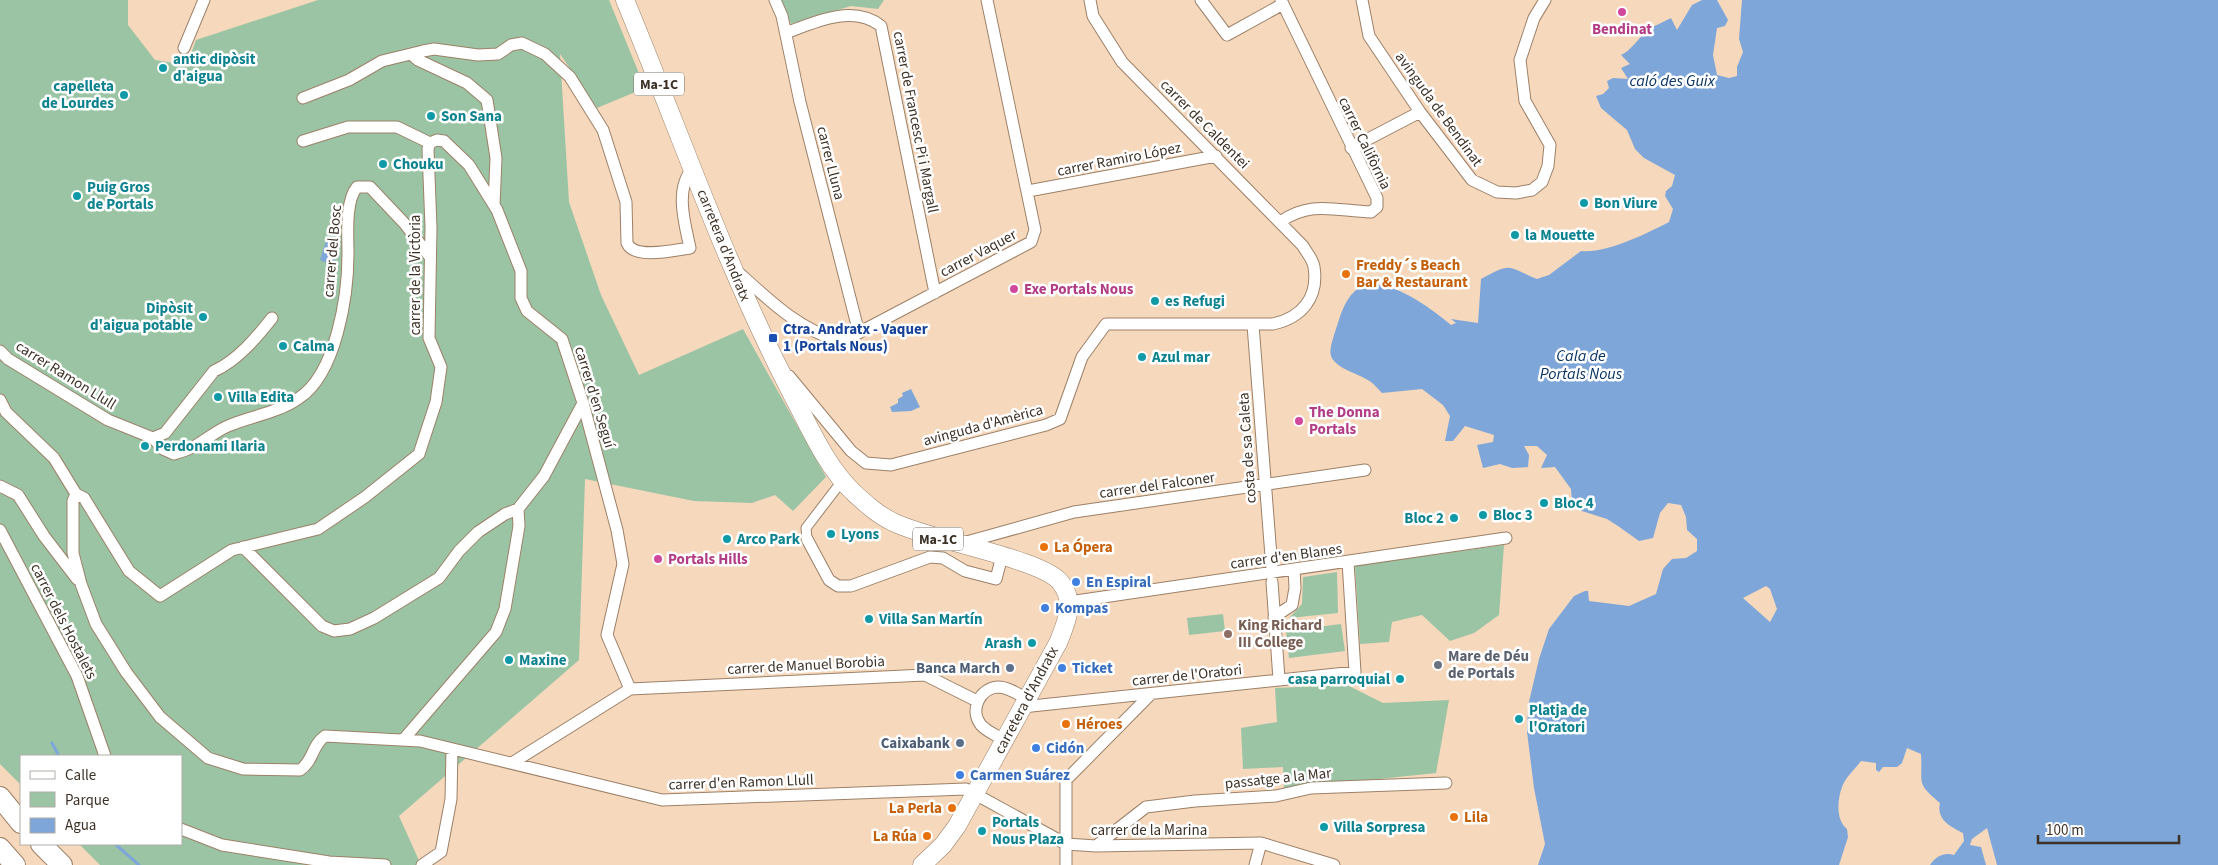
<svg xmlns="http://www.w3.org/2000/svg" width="2218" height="865" font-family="'Source Sans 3',sans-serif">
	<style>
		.green { fill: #9bc4a5 }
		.water { fill: #7ea6d8; fill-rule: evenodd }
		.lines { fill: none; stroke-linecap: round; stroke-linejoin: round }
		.stream { stroke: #7ea6d8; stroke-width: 3 }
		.pedestrian-casing { stroke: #9c8168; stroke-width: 11 }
		.minor-casing { stroke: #9c8168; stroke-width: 13 }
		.primary-casing { stroke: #9c8168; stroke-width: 19 }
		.motorway-casing { stroke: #9c8168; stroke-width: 22 }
		.pedestrian { stroke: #fff; stroke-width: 9 }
		.minor { stroke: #fff; stroke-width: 11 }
		.primary { stroke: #fff; stroke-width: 18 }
		.motorway { stroke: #fff; stroke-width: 20 }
		.hotel-dot { fill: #d1479c; stroke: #fff; stroke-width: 2 }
		.culture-dot { fill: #0f9aa8; stroke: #fff; stroke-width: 2 }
		.food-dot { fill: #e8710a; stroke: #fff; stroke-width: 2 }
		.transit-dot { fill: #1a4fb4; stroke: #fff; stroke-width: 2 }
		.shop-dot { fill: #3f7fe0; stroke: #fff; stroke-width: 2 }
		.education-dot { fill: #8d6e63; stroke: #fff; stroke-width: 2 }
		.worship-dot { fill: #6b7280; stroke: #fff; stroke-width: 2 }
		.service-dot { fill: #5c6f8a; stroke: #fff; stroke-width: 2 }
		.labels { text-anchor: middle; stroke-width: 5; stroke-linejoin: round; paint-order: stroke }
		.shield { fill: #fff; stroke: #766f67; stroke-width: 1 }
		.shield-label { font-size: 14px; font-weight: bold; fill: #3c3126 }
		.hotel-label { font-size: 15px; font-weight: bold; fill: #b23c85; stroke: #fff; text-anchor: start }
		.culture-label { font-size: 15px; font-weight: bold; fill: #0d838f; stroke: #fff; text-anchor: start }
		.street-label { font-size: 15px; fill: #3c3126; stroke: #fff }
		.food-label { font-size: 15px; font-weight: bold; fill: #c56008; stroke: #fff; text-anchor: start }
		.transit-label { font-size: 15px; font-weight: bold; fill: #164399; stroke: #fff; text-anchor: start }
		.shop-label { font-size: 15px; font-weight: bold; fill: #366cbe; stroke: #fff; text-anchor: start }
		.education-label { font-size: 15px; font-weight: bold; fill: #785e54; stroke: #fff; text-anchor: start }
		.worship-label { font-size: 15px; font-weight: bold; fill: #5b616d; stroke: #fff; text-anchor: start }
		.service-label { font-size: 15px; font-weight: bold; fill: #4e5e75; stroke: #fff; text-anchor: end }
		.water-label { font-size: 16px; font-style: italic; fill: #093360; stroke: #fff }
	</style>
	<rect width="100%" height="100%" fill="#f6d8bd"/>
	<path class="green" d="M0,0h128v25l27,35 32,5 9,-25 122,-40h291l36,88 -48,20 -37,-54 9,148 32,93 38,80 104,-46 83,148 -33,34 -18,-16 -23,8 -58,-2 -109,-22 -6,181 -180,156 22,49h-321l-21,-21h102v-88h-160v29l-21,-21z
		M779,0h105l-6,9 -27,-3 -60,18z
		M1504,545l-5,70 -25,18 -24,8 -28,-26 -30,7 -3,20 -29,2 -5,-78z
		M1337,572l1,41 -49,5 13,-14 1,-27z
		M1223,614l2,17 -36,4 -2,-17z
		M1341,624l4,27 -56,7 -3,-27z
		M1347,685l36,18 66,-3 -13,73 -152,16 -1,-22 -40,2 -2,-41 36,-6 -2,-34z"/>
	<path class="water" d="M1702,0h15l11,20 -3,6 -8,2 -4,27 4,20 12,3 8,-2v-9l6,-15 -4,-13 3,-39h476v865h-221l-10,-37 -15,11 -2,6 11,2 5,18h-56c6,-9 14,-13 24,-10l10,-14 -1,-8c-13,-6 -27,-14 -23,-30 -25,-21 -17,-19 -19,-49l-14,-6 -5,15 -5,4h-14l-4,5 -3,-2v-7l-15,-2c-6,8 -16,17 -19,26 -5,13 -6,34 5,42l1,8 -9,28h-301l7,-21 -11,-56 -7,-56 1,-26 11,-47 10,-30 25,-33 11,-5h3l1,10 40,5 27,-12 7,-25 9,-10 14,-1 11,-7v-12l-10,-9 -1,-13 -5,-12 -13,-2 -8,10 -7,25 -14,3 -21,-15 -11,-7 -25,-8 -10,-9 -1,-13 -16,-22 -14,1 6,-13 -10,-9h-13l5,9 -1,12 -16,1 -12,-4 -17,4 -6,-23 16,-3 1,-7 -29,-9 -12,15h-8l5,-25 -7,-11 -21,-16 -40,4c-4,-4 -7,-8 -11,-11 -11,-8 -28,-11 -37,-21 -7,-7 -2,-18 0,-26 5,-14 9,-34 21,-44 25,-22 77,18 96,34l5,-2 -5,-4 27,4 3,-44c31,-17 25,-13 56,0l12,-4 32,-24c24,3 65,-17 88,-29l4,-13 -8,-13 1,-5 6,-5 3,-11 -31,-17 -9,-9 -8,-19 -26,-22 -5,-12 7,-2 6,-6 -2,-7 6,-3 15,1 -7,-11 9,-4 -9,-9c9,-3 19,-19 27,-25 7,-5 16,-8 23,-12l6,12 15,-25zM1766,586l4,3 7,20 -7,13 -27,-24z
		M326,241h6l3,20 -3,4 -12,-5z
		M911,389l9,18 -9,4 -19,1 -2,-5 8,-4v-4l5,-3 -1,-3z"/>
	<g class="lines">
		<path class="stream" d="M52,743l7,13
			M115,844l24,21"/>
		<defs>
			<path id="pedestrian" d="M807,539l-1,-11 36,-47"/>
			<path id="minor" d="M775,0l7,16 18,86 59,231
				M1201,0l26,35 56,-31
				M1362,0l7,36 51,76 52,68 25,12 19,1 16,-3 10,-8 6,-16 2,-21 -25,-44 -5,-41 14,-42 11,-18
				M786,33c29,-11 67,-29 95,-7l54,267
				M184,48l20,-48
				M411,54l7,6 49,23 20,17 9,58 -2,47
				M303,98l46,-18 33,-19 41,-10 11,-2 44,6 20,-1 13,-9 11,-2 23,11 25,23 33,53 23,72 1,41c7,17 48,7 63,5 -5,-24 -16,-59 3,-80
				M303,141l45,-14h49l33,16
				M1351,148l69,-36
				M1028,191l188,-35
				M1280,222c31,-22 56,-11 91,-10l6,-5v-9l-96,-198
				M738,272c33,30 59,56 103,70l190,-100 4,-12 -48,-230
				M1253,325l19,244
				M0,351l8,8 100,61 45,18 12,-5 49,-62c23,-10 43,-34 58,-53
				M789,376l62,75 15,12 25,2 155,-40 14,-6 22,-62 24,-33h167c28,-6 46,-26 41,-57 -1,-8 -8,-15 -11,-21l-181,-184 -29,-46 -3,-16
				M0,400l6,12 48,46 22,36 -3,7v52l8,31 15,40 30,48 34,45 48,41 35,11 57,1c13,-8 12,-25 25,-34l95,5 242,59 304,-11 100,55 30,2 165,-3 73,22
				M153,438l10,11 11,5c7,-2 15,-5 21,-8 11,-6 21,-15 33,-20 23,-10 50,-13 71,-28 37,-24 49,-102 49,-144 0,-18 -3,-53 9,-67h13l35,37 25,33
				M0,486l18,9 26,41 33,43
				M76,494l8,4 45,73 31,25 72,-46 86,-21 47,-32 54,-43 17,-52 5,-35 -12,-29 2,-110 -3,-79 2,-6 7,-3 7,1 25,24 28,45 24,61v27l6,13 35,28 21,64 34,127 6,34 -16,71 23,54
				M0,530l77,146 28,80
				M807,539l22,41 9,6h13l79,-29 13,1 22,13 31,8 6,-23
				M963,543l111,-31 291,-42
				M243,547l79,79 12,5 16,-2 24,-11 65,-40 20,-27 19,-19 27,-18 13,-5 26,-33 39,-73
				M1272,582l7,97
				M1069,602l437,-64
				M1274,617l18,-12 3,-17 -1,-19
				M1022,707l333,-35 -7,-110
				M403,740l93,-108 9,-23 14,-83 -1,-17
				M1004,740c-8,-5 -18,-9 -23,-15 -12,-15 -1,-37 17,-38 10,0 20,7 29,12
				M512,763l118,-74 295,-14 52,26
				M181,829l41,16 107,17 56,3
				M1096,846l50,-39 49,-6 81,-5 35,-8 135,-5
				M422,865l19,-13 10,-53 1,-50
				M1066,865v-85l85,-86
				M1255,865l6,-22"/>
			<path id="primary" d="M625,0c55,132 101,268 168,396 17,32 33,70 60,96 12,11 25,23 40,30 35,18 151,37 168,61 15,20 5,40 -3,60l-101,183 -14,19 -21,20"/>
			<path id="motorway" d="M0,797l21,26
				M41,844l21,21
				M0,848l15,17"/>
		</defs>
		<use href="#pedestrian" class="pedestrian-casing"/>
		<use href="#minor" class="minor-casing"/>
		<use href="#primary" class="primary-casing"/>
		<use href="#motorway" class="motorway-casing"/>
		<use href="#pedestrian" class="pedestrian"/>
		<use href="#minor" class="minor"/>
		<use href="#primary" class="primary"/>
		<use href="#motorway" class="motorway"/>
	</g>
	<g class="hotel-dot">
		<circle cx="1622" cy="12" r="5"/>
		<circle cx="1014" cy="289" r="5"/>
		<circle cx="1299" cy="421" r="5"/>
		<circle cx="658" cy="559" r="5"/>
	</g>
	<g class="culture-dot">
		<circle cx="163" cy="68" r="5"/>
		<circle cx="124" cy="95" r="5"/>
		<circle cx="431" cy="116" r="5"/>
		<circle cx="383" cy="164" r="5"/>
		<circle cx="77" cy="196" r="5"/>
		<circle cx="1584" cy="203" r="5"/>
		<circle cx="1515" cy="235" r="5"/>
		<circle cx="1155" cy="301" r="5"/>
		<circle cx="203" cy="317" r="5"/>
		<circle cx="283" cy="346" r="5"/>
		<circle cx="1142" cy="357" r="5"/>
		<circle cx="218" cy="397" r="5"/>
		<circle cx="145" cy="446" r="5"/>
		<circle cx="1544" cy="503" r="5"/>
		<circle cx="1483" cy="515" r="5"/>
		<circle cx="1454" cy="518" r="5"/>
		<circle cx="831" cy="534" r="5"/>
		<circle cx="727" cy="539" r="5"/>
		<circle cx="869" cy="619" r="5"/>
		<circle cx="1032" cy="643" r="5"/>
		<circle cx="509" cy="660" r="5"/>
		<circle cx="1400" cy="679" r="5"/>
		<circle cx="1519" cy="719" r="5"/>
		<circle cx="1324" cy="827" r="5"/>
		<circle cx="982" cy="831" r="5"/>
	</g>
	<g class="food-dot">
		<circle cx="1346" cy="274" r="5"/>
		<circle cx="1044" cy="547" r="5"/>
		<circle cx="1066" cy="724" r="5"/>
		<circle cx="952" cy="808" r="5"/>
		<circle cx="1454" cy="817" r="5"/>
		<circle cx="927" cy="836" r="5"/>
	</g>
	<rect class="transit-dot" x="768" y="333" width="10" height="10" rx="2.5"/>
	<g class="shop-dot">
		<circle cx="1076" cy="582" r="5"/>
		<circle cx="1045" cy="608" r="5"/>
		<circle cx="1062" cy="668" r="5"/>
		<circle cx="1036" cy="748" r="5"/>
		<circle cx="960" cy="775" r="5"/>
	</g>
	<circle class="education-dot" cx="1228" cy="634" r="5"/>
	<circle class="worship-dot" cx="1438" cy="665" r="5"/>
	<g class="service-dot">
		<circle cx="1010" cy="668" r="5"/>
		<circle cx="960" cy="743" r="5"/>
	</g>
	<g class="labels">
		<g class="shield">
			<rect x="634" y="72.5" width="50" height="23" rx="4"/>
			<rect x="913" y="527.5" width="50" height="23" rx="4"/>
		</g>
		<g class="shield-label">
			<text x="659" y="89">Ma-1C</text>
			<text x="938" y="544">Ma-1C</text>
		</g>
		<g class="hotel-label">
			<text x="1622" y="34" text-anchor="middle">Bendinat</text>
			<text x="1024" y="294">Exe Portals Nous</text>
			<text x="1309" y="417">The Donna<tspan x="1309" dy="17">Portals</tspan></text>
			<text x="668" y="564">Portals Hills</text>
		</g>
		<g class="culture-label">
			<text x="173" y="64">antic dipòsit<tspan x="173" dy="17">d'aigua</tspan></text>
			<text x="114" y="91" text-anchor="end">capelleta<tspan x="114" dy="17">de Lourdes</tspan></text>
			<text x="441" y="121">Son Sana</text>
			<text x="393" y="169">Chouku</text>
			<text x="87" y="192">Puig Gros<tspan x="87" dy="17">de Portals</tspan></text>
			<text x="1594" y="208">Bon Viure</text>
			<text x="1525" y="240">la Mouette</text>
			<text x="1165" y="306">es Refugi</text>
			<text x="193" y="313" text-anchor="end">Dipòsit<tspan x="193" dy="17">d'aigua potable</tspan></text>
			<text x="293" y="351">Calma</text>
			<text x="1152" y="362">Azul mar</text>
			<text x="228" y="402">Villa Edita</text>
			<text x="155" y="451">Perdonami Ilaria</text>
			<text x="1554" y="508">Bloc 4</text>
			<text x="1493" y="520">Bloc 3</text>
			<text x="1444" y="523" text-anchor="end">Bloc 2</text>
			<text x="841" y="539">Lyons</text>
			<text x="737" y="544">Arco Park</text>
			<text x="879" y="624">Villa San Martín</text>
			<text x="1022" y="648" text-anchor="end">Arash</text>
			<text x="519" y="665">Maxine</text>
			<text x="1390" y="684" text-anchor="end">casa parroquial</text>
			<text x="1529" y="715">Platja de<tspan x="1529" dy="17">l'Oratori</tspan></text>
			<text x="992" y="827">Portals<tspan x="992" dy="17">Nous Plaza</tspan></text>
			<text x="1334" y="832">Villa Sorpresa</text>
		</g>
		<g class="street-label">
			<text transform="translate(1439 109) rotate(54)" y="5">avinguda de Bendinat</text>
			<text transform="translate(916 122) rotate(79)" y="5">carrer de Francesc Pi i Margall</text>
			<text transform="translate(1205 124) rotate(45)" y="5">carrer de Caldentei</text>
			<text transform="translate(1365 143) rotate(64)" y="5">carrer Califòrnia</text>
			<text transform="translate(1119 159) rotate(-11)" y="5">carrer Ramiro López</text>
			<text transform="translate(831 163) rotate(76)" y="5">carrer Lluna</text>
			<text transform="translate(724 245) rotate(68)" y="5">carretera d'Andratx</text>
			<text transform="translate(332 251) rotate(-85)" y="5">carrer del Bosc</text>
			<text transform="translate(978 253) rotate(-28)" y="5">carrer Vaquer</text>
			<text transform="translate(415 275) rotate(-90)" y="5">carrer de la Victòria</text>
			<text transform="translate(66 375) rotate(32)" y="5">carrer Ramon Llull</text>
			<text transform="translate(595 397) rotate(73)" y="5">carrer d'en Seguí</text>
			<text transform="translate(983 425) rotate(-15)" y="5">avinguda d'Amèrica</text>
			<text transform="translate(1247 448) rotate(-94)" y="5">costa de sa Caleta</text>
			<text transform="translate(1157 485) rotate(-8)" y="5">carrer del Falconer</text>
			<text transform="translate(1286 556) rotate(-8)" y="5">carrer d'en Blanes</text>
			<text transform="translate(64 621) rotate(63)" y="5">carrer dels Hostalets</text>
			<text transform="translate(806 665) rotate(-3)" y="5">carrer de Manuel Borobia</text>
			<text transform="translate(1187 675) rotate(-6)" y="5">carrer de l'Oratori</text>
			<text transform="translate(1026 700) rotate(-62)" y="5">carretera d'Andratx</text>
			<text transform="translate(1278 778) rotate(-6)" y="5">passatge a la Mar</text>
			<text transform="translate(741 782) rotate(-2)" y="5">carrer d'en Ramon Llull</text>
			<text x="1149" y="835">carrer de la Marina</text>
		</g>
		<g class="food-label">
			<text x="1356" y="270">Freddy´s Beach<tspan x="1356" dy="17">Bar &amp; Restaurant</tspan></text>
			<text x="1054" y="552">La Ópera</text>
			<text x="1076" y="729">Héroes</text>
			<text x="942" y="813" text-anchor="end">La Perla</text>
			<text x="1464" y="822">Lila</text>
			<text x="917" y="841" text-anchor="end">La Rúa</text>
		</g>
		<g class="transit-label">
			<text x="783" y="334">Ctra. Andratx - Vaquer<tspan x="783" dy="17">1 (Portals Nous)</tspan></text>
		</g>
		<g class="shop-label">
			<text x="1086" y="587">En Espiral</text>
			<text x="1055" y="613">Kompas</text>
			<text x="1072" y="673">Ticket</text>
			<text x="1046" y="753">Cidón</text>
			<text x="970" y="780">Carmen Suárez</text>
		</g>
		<g class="education-label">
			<text x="1238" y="630">King Richard<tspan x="1238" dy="17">III College</tspan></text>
		</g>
		<g class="worship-label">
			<text x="1448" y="661">Mare de Déu<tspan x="1448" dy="17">de Portals</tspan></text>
		</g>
		<g class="service-label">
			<text x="1000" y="673">Banca March</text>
			<text x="950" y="748">Caixabank</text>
		</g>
		<g class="water-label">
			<text x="1672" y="86">caló des Guix</text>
			<text x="1581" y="361">Cala de<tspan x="1581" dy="18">Portals Nous</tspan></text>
		</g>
	</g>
	<rect x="20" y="755" width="162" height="90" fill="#ffffff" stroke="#b1ada8"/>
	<rect x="30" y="771" width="25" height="8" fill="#ffffff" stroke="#b1ada8"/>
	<text x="65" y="780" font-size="15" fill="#3c3126">Calle</text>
	<rect x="30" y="792" width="25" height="15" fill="#9bc4a5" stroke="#b1ada8"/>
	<text x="65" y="805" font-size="15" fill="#3c3126">Parque</text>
	<rect x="30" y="818" width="25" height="15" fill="#7ea6d8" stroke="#b1ada8"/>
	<text x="65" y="830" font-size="15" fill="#3c3126">Agua</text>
	<path d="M2038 835v8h141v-8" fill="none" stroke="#3c3126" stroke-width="2.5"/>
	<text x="2046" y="835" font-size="15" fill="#3c3126" stroke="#ffffff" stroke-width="4" paint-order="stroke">100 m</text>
</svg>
